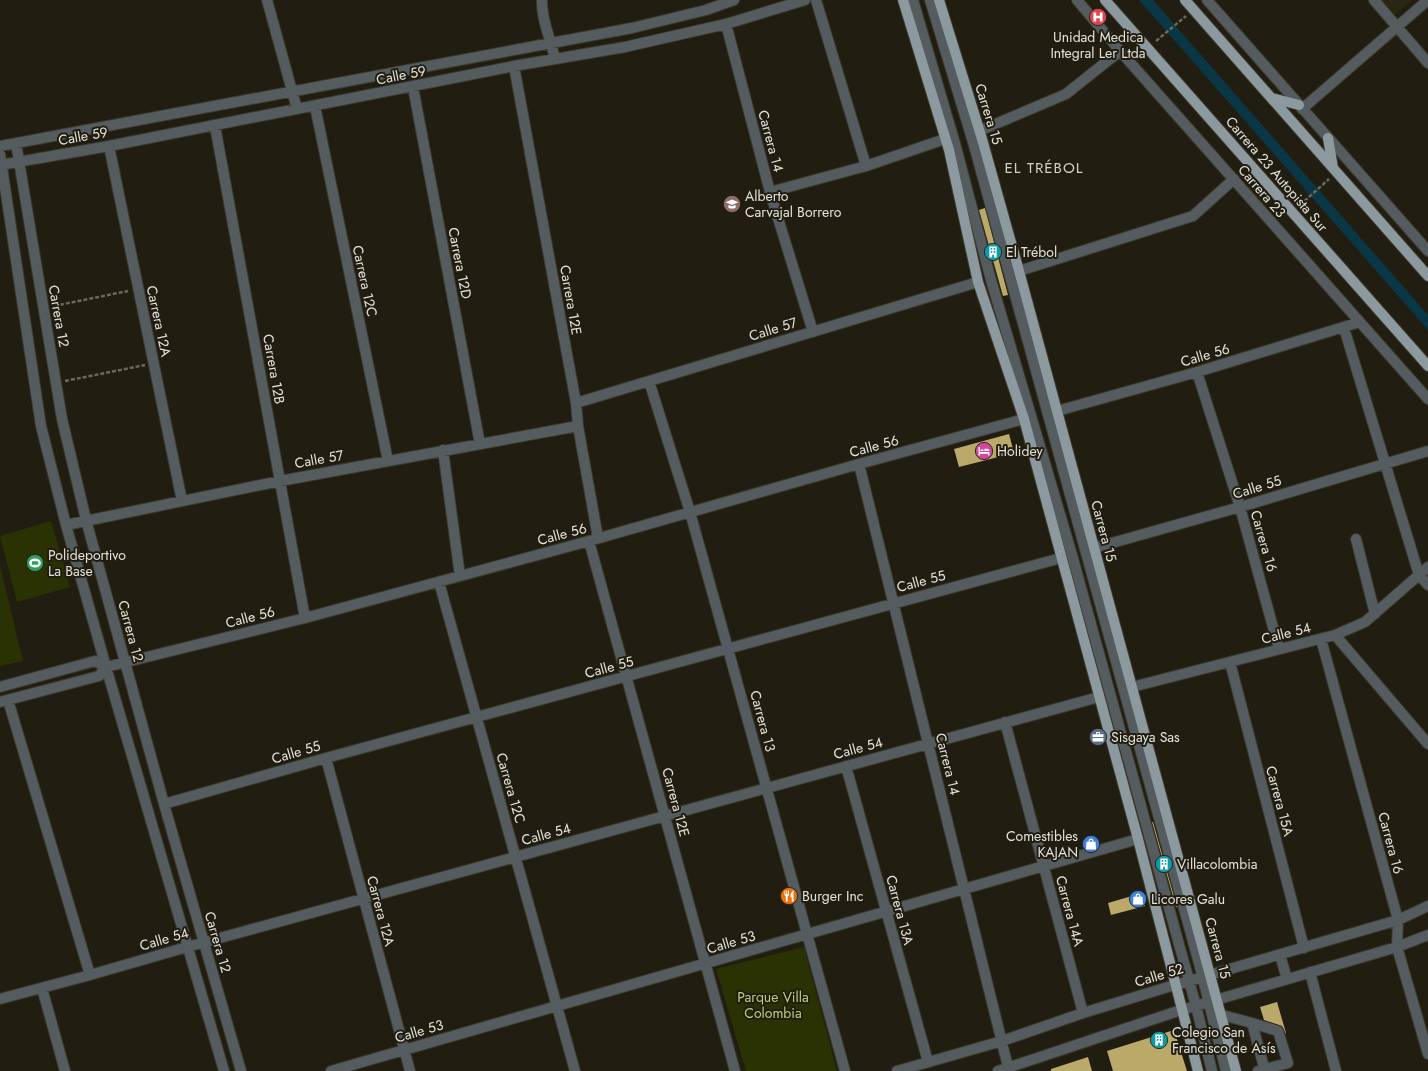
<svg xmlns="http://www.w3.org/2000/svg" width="1428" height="1071" font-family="Jost,sans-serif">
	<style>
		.built { fill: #2b2613 }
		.green { fill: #2a3203 }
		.water { fill: #0a3745 }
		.building { fill: #baa968 }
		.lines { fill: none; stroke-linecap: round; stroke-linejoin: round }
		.minor-casing { stroke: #3c392d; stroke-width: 12 }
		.major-casing { stroke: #3c392d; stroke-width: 12 }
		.path { stroke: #6a685d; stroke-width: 2.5; stroke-dasharray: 4 2; stroke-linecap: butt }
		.minor { stroke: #555c5f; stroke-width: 10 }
		.major { stroke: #8c9aa0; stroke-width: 10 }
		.labels { text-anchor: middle; stroke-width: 4; stroke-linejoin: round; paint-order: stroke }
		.poi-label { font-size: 14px; fill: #e4e2da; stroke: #211e11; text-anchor: start }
		.street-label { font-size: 14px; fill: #e4e2da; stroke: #211e11 }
		.park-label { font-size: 14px; fill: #bcd076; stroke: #211e11 }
		.neighbourhood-label { font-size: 15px; letter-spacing: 1px; fill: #d5d1c1; stroke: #211e11 }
	</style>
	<rect width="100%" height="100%" fill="#211e11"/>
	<path class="built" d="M1382,0h30l-17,15z"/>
	<path class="green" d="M51,521l19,66 -53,15 -17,-66z
		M0,566l23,95 -23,5z
		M804,947l33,124h-91l-30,-102z"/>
	<path class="water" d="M1139,0h14l275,315v15z"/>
	<path class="building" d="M985,208l23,87 -5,1 -24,-86z
		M1009,434l5,19 -55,14 -5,-18z
		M1152,822h1l24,85h-1z
		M1142,893l3,13 -34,9 -3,-12z
		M1277,1002l9,31v1l-4,-8 -18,-6 -4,-13z
		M1174,1030l13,41h-74l-6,-20z
		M1088,1057l4,14h-41v-2z"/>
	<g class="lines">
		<defs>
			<path id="minor" d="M267,0l30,109
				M542,0c-1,19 9,40 13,59
				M816,0l50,166
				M913,0l43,147 35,133 81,275 124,451 16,65
				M930,0l43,142 227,825 26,104
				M1077,0l43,51 308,348
				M1207,0l221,251
				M1374,0l54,63
				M726,24l44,168 43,140
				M514,66l62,337 2,23 20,112
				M413,87l67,357
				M315,106l73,355
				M1302,109l126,-109
				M215,126l90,492
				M979,131l87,-37 54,-43
				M16,143l46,276 24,101 78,284 77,267
				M0,146l632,-118 74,-18 28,-10
				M109,146l73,355
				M0,154l41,272 25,99 40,142 118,404
				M0,165l109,-19 405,-80 111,-19 101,-23 79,-24
				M770,192l96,-26 79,-27
				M1019,271l174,-55 41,-37
				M1344,328l75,247 9,10
				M1197,372l43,135 39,142
				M649,381l41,131 155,559
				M576,403l402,-121
				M1057,411l140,-39 163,-50
				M443,450l17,126
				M859,464l150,607
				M66,525l214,-44 298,-55
				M1356,539l19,75
				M589,541l146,530
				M1094,548l146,-41 188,-56
				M439,582l136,489
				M1335,635l93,109
				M1321,639l77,281 -1,27 31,107
				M1230,662l74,286
				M0,687l95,-26 11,6 199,-49 284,-77 270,-77 165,-45
				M1132,687l203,-52 30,-13 63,-55
				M8,700l82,275
				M0,702l99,-26 7,-9
				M1005,722l78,291
				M326,758l84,313
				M846,766l82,296
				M164,804l162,-46 735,-200
				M1280,955l7,24
				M1310,972l26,99
				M42,988l23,83
				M0,999l90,-24 97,-28 912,-250
				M1222,1015l30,8 13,48
				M1252,1023l26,8 10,32 -30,8
				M331,1071l807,-232
				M897,1071l105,-30 81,-28 85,-26 230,-67 30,-14
				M998,1071l177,-59 222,-65 31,-12"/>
			<path id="major" d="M903,0l46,150 29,132 46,137 114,420 60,232
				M939,0l43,139 37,132 217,800
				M1105,0l323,366
				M1185,0l243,276
				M1272,98l27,7
				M1328,138l5,30"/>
		</defs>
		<use href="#minor" class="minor-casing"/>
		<use href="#major" class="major-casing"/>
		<path class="path" d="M1156,41l30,-25
			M1300,205l29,-26
			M54,306l74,-15
			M65,381l80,-16"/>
		<use href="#minor" class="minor"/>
		<use href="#major" class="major"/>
	</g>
	<defs>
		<symbol id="hospital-disc" viewBox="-11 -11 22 22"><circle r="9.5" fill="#e0444e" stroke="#211e11"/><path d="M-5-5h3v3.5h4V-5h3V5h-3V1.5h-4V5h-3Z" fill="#fff"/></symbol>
		<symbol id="school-disc" viewBox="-11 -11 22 22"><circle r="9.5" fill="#8d6e63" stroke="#211e11"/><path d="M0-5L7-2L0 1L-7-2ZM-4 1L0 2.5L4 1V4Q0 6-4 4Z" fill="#fff"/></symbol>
		<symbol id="building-disc" viewBox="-11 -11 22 22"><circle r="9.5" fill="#0f9aa8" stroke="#211e11"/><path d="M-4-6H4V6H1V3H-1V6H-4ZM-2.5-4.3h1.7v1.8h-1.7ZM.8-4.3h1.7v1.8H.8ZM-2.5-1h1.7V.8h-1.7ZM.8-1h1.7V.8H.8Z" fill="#fff"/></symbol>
		<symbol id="hotel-disc" viewBox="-11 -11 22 22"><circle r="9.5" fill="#d1479c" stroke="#211e11"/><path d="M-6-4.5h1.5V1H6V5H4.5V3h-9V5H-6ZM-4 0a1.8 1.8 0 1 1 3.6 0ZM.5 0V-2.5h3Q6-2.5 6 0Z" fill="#fff"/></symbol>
		<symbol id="stadium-disc" viewBox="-11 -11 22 22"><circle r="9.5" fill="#2e9e5b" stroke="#211e11"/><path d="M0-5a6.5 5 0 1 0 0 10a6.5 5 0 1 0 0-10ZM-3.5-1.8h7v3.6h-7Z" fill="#fff"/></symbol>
		<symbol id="office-disc" viewBox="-11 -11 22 22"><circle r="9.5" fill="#5c6f8a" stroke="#211e11"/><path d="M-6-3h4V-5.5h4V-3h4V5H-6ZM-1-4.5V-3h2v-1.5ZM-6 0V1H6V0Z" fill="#fff"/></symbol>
		<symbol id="shop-disc" viewBox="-11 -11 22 22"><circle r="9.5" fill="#3f7fe0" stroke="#211e11"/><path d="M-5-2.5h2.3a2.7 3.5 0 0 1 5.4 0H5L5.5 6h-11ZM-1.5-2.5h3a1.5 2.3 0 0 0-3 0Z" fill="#fff"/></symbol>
		<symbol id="restaurant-disc" viewBox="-11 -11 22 22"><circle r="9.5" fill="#e8710a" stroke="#211e11"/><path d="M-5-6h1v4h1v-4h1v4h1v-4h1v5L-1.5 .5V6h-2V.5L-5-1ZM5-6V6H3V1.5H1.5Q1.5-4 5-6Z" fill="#fff"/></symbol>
	</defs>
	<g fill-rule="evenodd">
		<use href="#hospital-disc" x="1088" y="7" width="20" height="20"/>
		<use href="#school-disc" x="722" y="194" width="20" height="20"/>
		<use href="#building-disc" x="983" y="242" width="20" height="20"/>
		<use href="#hotel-disc" x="974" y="441" width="20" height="20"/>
		<use href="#stadium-disc" x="25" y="553" width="20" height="20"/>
		<use href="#office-disc" x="1088" y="727" width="20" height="20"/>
		<use href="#shop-disc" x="1081" y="834" width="20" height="20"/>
		<use href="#building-disc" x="1154" y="854" width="20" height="20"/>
		<use href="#restaurant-disc" x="779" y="886" width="20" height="20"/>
		<use href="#shop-disc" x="1128" y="889" width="20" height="20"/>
		<use href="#building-disc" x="1149" y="1030" width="20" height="20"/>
	</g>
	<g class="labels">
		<g class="poi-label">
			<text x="1098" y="42" text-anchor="middle">Unidad Medica<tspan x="1098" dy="16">Integral Ler Ltda</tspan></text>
			<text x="745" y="201">Alberto<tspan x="745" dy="16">Carvajal Borrero</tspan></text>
			<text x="1006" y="257">El Trébol</text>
			<text x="997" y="456">Holidey</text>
			<text x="48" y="560">Polideportivo<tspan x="48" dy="16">La Base</tspan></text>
			<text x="1111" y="742">Sisgaya Sas</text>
			<text x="1078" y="841" text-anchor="end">Comestibles<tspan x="1078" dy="16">KAJAN</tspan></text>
			<text x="1177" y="869">Villacolombia</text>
			<text x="802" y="901">Burger Inc</text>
			<text x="1151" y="904">Licores Galu</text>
			<text x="1172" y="1037">Colegio San<tspan x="1172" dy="16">Francisco de Asís</tspan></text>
		</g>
		<g class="street-label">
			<text transform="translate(401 75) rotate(-11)" y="5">Calle 59</text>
			<text transform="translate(989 114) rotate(73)" y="5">Carrera 15</text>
			<text transform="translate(83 136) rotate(-10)" y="5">Calle 59</text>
			<text transform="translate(771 141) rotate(75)" y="5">Carrera 14</text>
			<text transform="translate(1277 174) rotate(49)" y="5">Carrera 23 Autopista Sur</text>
			<text transform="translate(1262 191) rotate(49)" y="5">Carrera 23</text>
			<text transform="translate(460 263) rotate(79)" y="5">Carrera 12D</text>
			<text transform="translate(365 281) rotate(78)" y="5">Carrera 12C</text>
			<text transform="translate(571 300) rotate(80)" y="5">Carrera 12E</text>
			<text transform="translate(59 316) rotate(80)" y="5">Carrera 12</text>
			<text transform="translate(159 321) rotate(78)" y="5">Carrera 12A</text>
			<text transform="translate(773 329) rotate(-17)" y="5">Calle 57</text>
			<text transform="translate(1205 355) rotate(-16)" y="5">Calle 56</text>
			<text transform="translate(274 369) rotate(80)" y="5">Carrera 12B</text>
			<text transform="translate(874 446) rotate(-15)" y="5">Calle 56</text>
			<text transform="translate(319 459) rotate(-10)" y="5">Calle 57</text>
			<text transform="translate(1257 487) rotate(-17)" y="5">Calle 55</text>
			<text transform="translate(1104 531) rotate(75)" y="5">Carrera 15</text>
			<text transform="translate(562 534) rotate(-15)" y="5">Calle 56</text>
			<text transform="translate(1264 541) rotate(74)" y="5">Carrera 16</text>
			<text transform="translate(921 581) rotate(-15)" y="5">Calle 55</text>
			<text transform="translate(250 617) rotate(-14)" y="5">Calle 56</text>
			<text transform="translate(131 631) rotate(75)" y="5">Carrera 12</text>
			<text transform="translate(1286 633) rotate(-14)" y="5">Calle 54</text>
			<text transform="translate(609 667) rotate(-15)" y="5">Calle 55</text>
			<text transform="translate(763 721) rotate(75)" y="5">Carrera 13</text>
			<text transform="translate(858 748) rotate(-15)" y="5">Calle 54</text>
			<text transform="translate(296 752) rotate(-16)" y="5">Calle 55</text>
			<text transform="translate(948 764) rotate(76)" y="5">Carrera 14</text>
			<text transform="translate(511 788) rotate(74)" y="5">Carrera 12C</text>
			<text transform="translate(1280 801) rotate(75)" y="5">Carrera 15A</text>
			<text transform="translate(676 802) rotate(75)" y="5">Carrera 12E</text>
			<text transform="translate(546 834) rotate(-15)" y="5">Calle 54</text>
			<text transform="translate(1391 843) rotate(75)" y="5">Carrera 16</text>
			<text transform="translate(900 910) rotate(75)" y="5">Carrera 13A</text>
			<text transform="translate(381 911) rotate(75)" y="5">Carrera 12A</text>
			<text transform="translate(1070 911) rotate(75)" y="5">Carrera 14A</text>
			<text transform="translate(164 939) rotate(-16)" y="5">Calle 54</text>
			<text transform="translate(218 942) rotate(74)" y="5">Carrera 12</text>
			<text transform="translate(731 942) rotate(-16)" y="5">Calle 53</text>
			<text transform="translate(1218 948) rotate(75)" y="5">Carrera 15</text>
			<text transform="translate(1159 975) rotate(-17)" y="5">Calle 52</text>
			<text transform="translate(419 1031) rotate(-16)" y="5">Calle 53</text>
		</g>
		<g class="park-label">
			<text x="773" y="1002">Parque Villa<tspan x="773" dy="16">Colombia</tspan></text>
		</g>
		<g class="neighbourhood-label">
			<text x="1044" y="173">EL TRÉBOL</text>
		</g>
	</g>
</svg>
